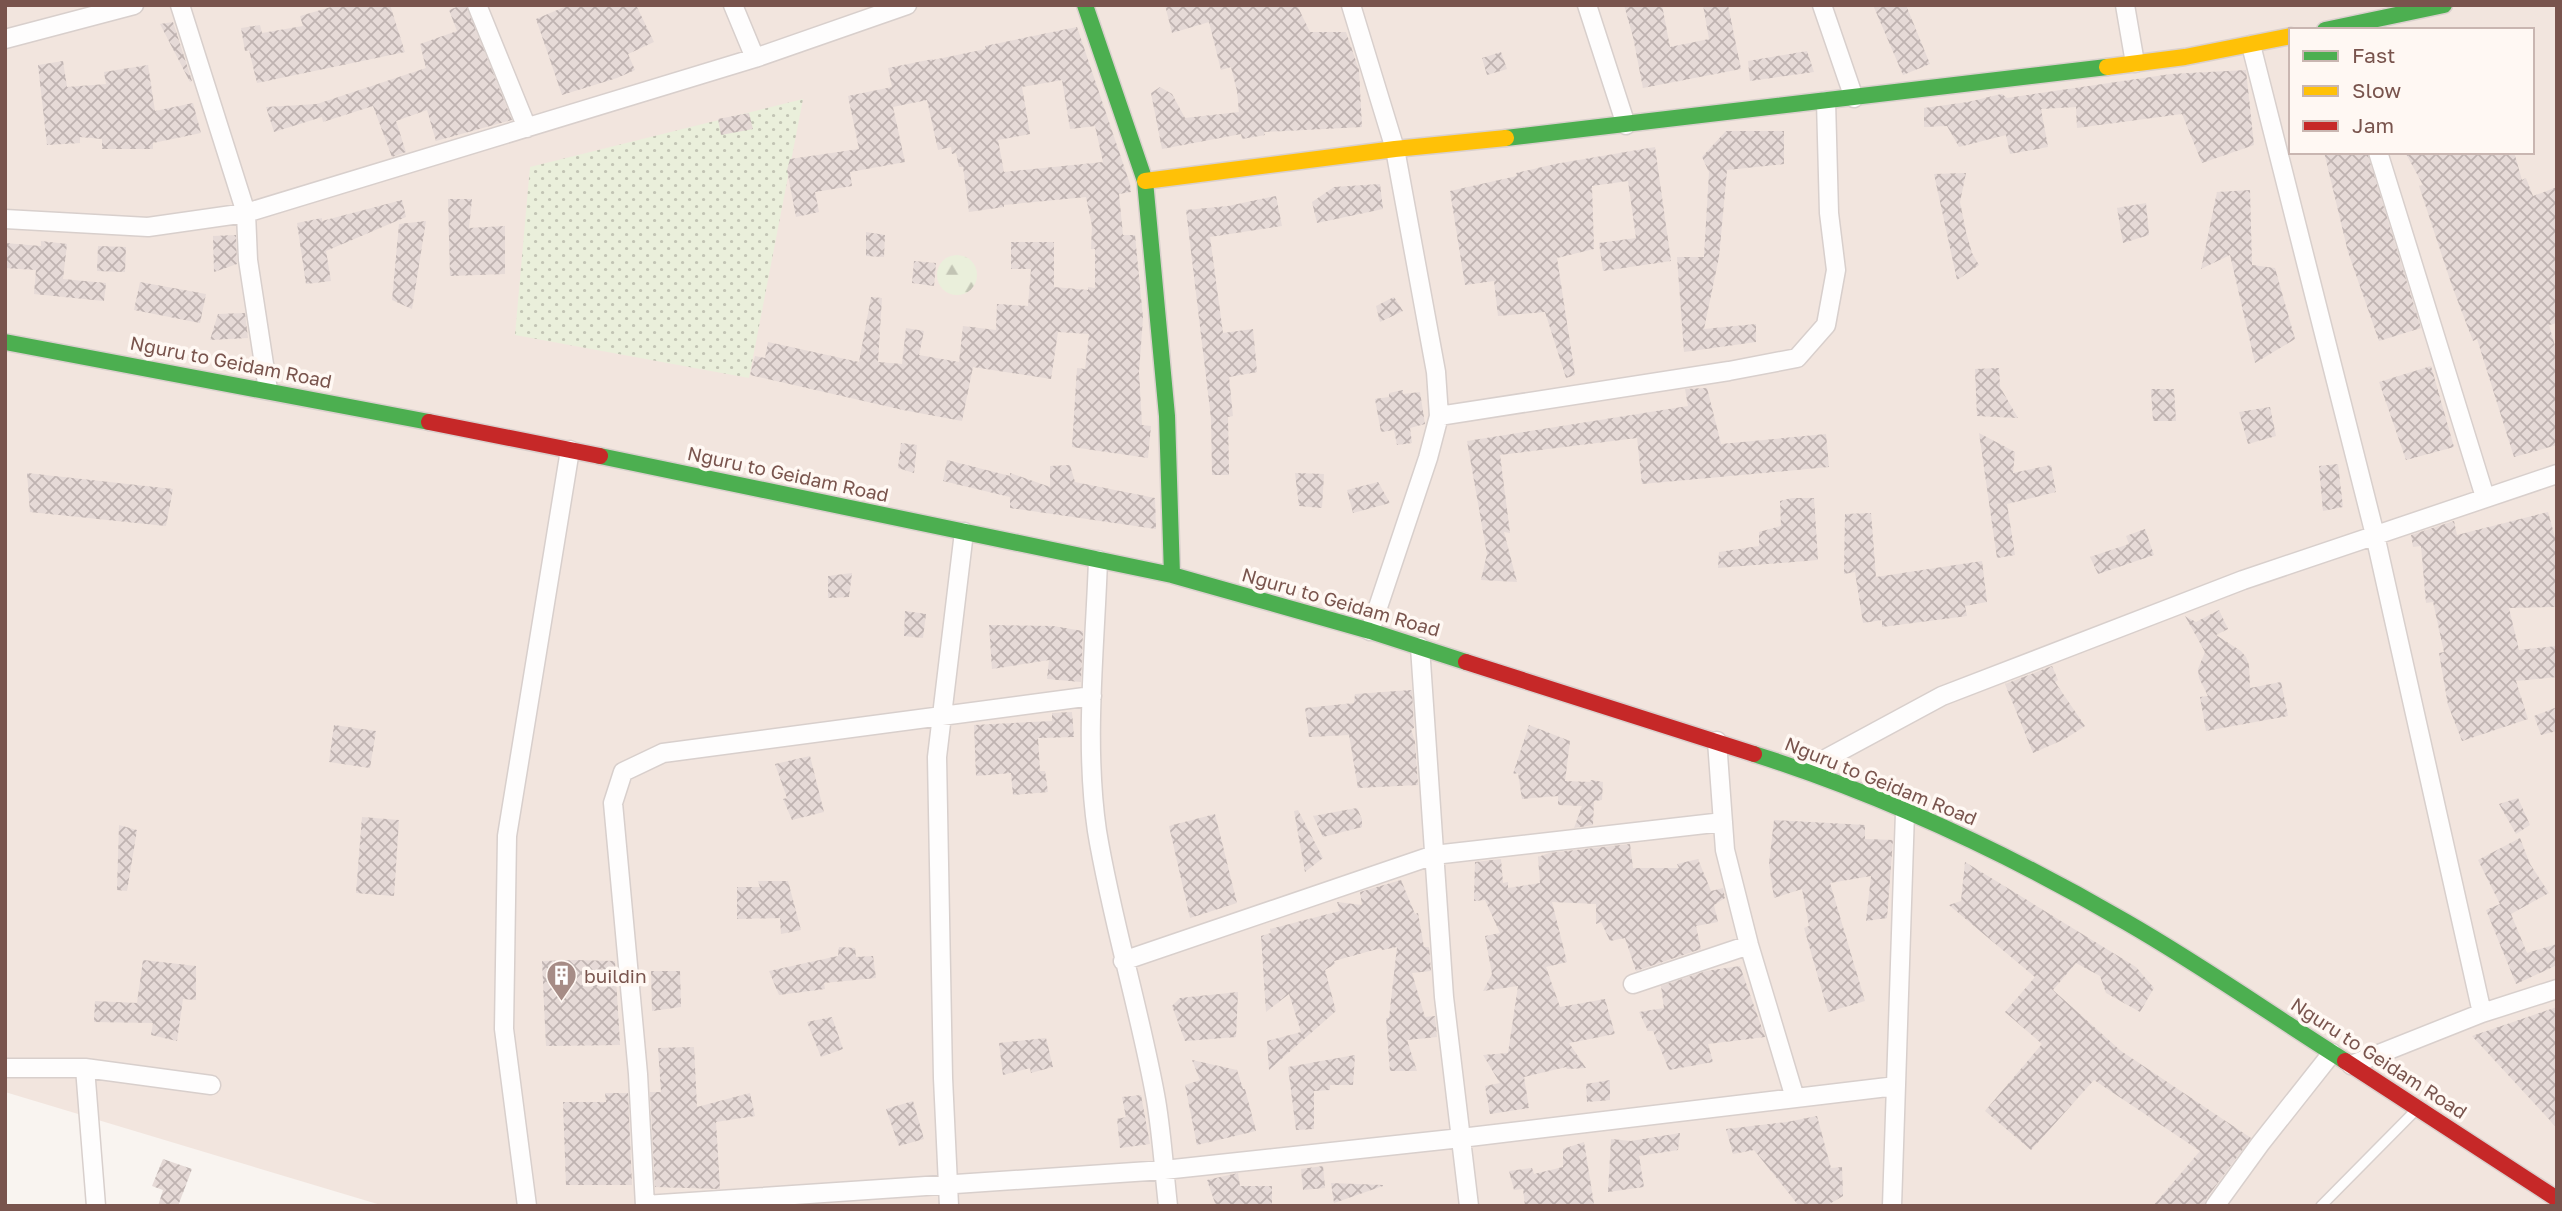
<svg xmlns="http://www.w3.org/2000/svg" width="2562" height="1211" font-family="'Golos Text',sans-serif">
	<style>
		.residential { fill: #f2e5de; fill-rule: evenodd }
		.forest { fill: url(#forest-firs) }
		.park { fill: url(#park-dots) }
		.building { fill: url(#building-cross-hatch); fill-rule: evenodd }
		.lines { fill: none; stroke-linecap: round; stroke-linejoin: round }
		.lane-casing { stroke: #d8cfcc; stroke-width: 12 }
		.street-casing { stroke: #d8cfcc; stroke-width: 21 }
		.fast-casing { stroke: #dad0cd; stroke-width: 19 }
		.slow-casing { stroke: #dad0cd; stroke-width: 19 }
		.jam-casing { stroke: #dad0cd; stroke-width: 19 }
		.lane { stroke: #fefdfd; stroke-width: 9 }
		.street { stroke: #fefdfd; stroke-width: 18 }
		.fast { stroke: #4caf50; stroke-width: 16 }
		.slow { stroke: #ffc107; stroke-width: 16 }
		.jam { stroke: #c62828; stroke-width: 16 }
		.labels { text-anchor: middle; stroke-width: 7; stroke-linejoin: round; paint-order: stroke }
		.street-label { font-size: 19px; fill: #79544d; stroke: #fff8f3 }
		.poi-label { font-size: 19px; fill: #79544d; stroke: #fff8f3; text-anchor: start }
	</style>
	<defs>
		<pattern id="forest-firs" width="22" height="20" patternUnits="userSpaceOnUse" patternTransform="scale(1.75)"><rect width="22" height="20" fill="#eaefdb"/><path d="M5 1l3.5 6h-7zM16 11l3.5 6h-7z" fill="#c2c4b4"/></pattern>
		<pattern id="park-dots" width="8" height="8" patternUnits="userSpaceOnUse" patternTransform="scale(1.75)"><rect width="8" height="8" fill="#eaefdb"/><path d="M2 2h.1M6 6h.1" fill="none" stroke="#c2c4b4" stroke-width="1.8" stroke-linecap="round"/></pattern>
		<pattern id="building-cross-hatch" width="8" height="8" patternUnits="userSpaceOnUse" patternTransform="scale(1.75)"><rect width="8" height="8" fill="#e6dad7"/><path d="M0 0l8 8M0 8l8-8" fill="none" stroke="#bfb3b1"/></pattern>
	</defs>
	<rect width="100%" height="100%" fill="#f9f4f0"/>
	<path class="residential" d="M5,5h2552v1201h-2173l-379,-114zM2291,30h241v122h-241z"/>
	<path class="forest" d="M937 275a20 20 0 1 1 40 0a20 20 0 1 1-40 0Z"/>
	<path class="park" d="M803,99l-54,279 -234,-43 15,-168z"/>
	<path class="building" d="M338,5h52l15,47 -148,31 -8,-33 -4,1 -4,-23 19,-3 2,8 41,-7 -3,-10z
		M462,5h4l46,115 -76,21 -9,-31 -31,11 10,31 -14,5 -19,-51 -50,16 -1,-5 -48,15 -8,-25 51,-3 109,-36 -6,-24 37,-13 -8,-21z
		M569,5h67l18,37 -26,12 7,16 -18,8 -55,17 -26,-76z
		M1165,5h132l13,27h36l13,38 3,57 -98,5 1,3 -23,4 -1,-5 -79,15 -11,-56 9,-6 12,7 13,24 54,-6 -2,-21 -6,-24 -10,3 -12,-48 -37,11z
		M1624,5h38l8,42 39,-8 -6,-34h25l13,64 -98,19 -10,-51z
		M1873,5h33l24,59 -27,11z
		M173,22l19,59 -2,1 -30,-58z
		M1077,27l53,157 1,8 -12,2 4,41h12l8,83 -4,54 3,53 9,1 -3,32 -76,-11 5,-79 8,1 4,-35 -31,-2 -7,47 -78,-12 -11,54 -59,-11 -153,-35 5,-19 10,2 3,-16 91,20 12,-65 11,1 -4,64 24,2 4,-36 18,3 -5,24 40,7 4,-36 33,4 1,-26 31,2 3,-37h-20v-27h43v45l34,3v-3l7,1v-39h-4l1,-23 -6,-29 -82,8v2l-35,5 -6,-45h-4l-3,-14 -4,1 -1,-7 -13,3 -11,-50 -34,7 12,55 -55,10 2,14 -37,6 4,20 -23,5 -9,-47 3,-11 69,-10 -11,-53 44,-9 -4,-19 45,-9v1l53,-11 -1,-3zM1062,80l8,49 25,-3 8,36 -99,10 -6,-32 32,-6 -8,-47z
		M1807,51l7,21 -64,9 -2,-20z
		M1501,52l6,17 -20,6 -5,-17z
		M63,61l4,26 39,-3 -2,-12 44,-7 7,46 38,-8 8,30 -48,10v6h-51v-10l-22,-2v6l-33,2 -9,-80z
		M2246,70l8,75 -52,18 -20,-49 -105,14 -1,-21 -35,2 7,38 -38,7 -4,-19 -47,12 -12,-21 -23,1v-19l44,-6 29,-7 5,-1 5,4 164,-24z
		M749,113l4,16 -32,6 -3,-16z
		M1726,131h58v33l-57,6 -8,87 -15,72 52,-5v18l-72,10 -7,-95h27l5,-85 -7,-15z
		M1655,147l16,114 -68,10 -4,-28 37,-5 -8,-57 -36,5 2,63 -37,9 18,117 -9,3 -21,-66 -47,4 -4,-35 -29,4 -15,-94 67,-15 -1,-3 39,-9z
		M2324,152h43l54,176 -42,13 -31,-89z
		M2405,152h109l8,28 4,-2 7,18 24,-9v136l-8,2 8,28v92l-43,12 -37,-118 -4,2 -21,-55 -33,-100 4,-1z
		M1966,173l-6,29 6,30 6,21 7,12 -22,15 -23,-106z
		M1380,184l3,25 -66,14 -5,-21 22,-15z
		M2250,190l2,75 23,3 20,71 -40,24 -25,-108 -29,14 16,-77z
		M1276,196l6,30 -72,11 13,96 30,-4 4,43 -28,5 4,39 -5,1 1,58h-17l-1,-57 -25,-208 42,-4z
		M448,199h24l-3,29 36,-2v48l-55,2z
		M402,200l4,17 -80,34 5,30 -25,3 -9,-61 25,-5v3z
		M2146,203l3,32 -26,8 -6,-35z
		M426,221l-14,88 -20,-9 7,-76z
		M866,232l19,3 -1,22 -18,-1z
		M236,235l1,29 -23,8 -1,-36z
		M41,241l26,3 -4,35 43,4 -2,18 -70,-7 2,-24 -31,-2v-25l36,3z
		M98,246l28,1 -1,25 -28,-1z
		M914,261l22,2 -2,23 -22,-3z
		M140,282l66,12 -6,29 -66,-13z
		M1394,297l9,14 -23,11 -4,-16z
		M245,313l3,25 -38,2 8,-26z
		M2431,366l23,81 -48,13 -27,-78z
		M1999,368l1,19 18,31 -41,-2 -2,-47z
		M1707,388l14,56 105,-10 3,33 -187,17 -5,-46 -137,17 10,78 -6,-1 13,50 -36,-2 6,-26 -20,-113 221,-35 -3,-17z
		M2151,389h23l2,32h-23z
		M1403,390v4l17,-2 5,32 -15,4 2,15 -15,2 -3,-15 -13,2 -6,-33 14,-2v-4z
		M2270,407l6,29 -28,8 -9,-32z
		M1979,433l36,19 -2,21 38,-8 5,27 -49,12 8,51 -18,3z
		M901,443l16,2 -3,28 -16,-5z
		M947,460l63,16v-3l40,14v-21l20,-1 5,17 80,16 1,31 -146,-21v-11l-67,-16z
		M2338,464l5,43 -20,4 -4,-45z
		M27,473l146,16 -7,37 -136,-14z
		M1295,473l29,1 -2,34 -23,-2z
		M1378,482l12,21 -37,10 -6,-23z
		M1792,498h22l4,62 -100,8 1,-16 40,-6v-14l22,-6 -1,-25z
		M2548,512l8,29v66l-47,1 10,42 38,-4v31l-41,4 12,38 -66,22 -14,-36 -9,-52 5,-1 -11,-50 -7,1 -5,-57 -8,1 -2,-12 43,-14 3,14z
		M1871,513l5,64 106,-16 5,41 -22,4 2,10 -85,11v-7l-19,3 -8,-51 -11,2 1,-60z
		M2145,529l9,26 -56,19 -8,-17 39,-13 -3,-8z
		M852,573l-3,24 -21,1v-22z
		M2219,610l9,19 -12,6 25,16 5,6 3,8 1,23 31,-6 7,34 -82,15 -6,-34 8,-1 -9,-18 -1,-9 7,-17 -20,-36 11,6z
		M905,611l21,3 -3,24 -19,-2z
		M989,625l64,1 30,5 -2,51 -34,-3 2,-19 -57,9z
		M2052,666l6,14 -3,2 30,44 -20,13 -32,14 -28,-69z
		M1412,690l2,38 -3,1 4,13 3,43 -60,3 -9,-53 -40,2 -4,-29 49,-5 1,-9z
		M2557,707v24l-16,4 -7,-19z
		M1072,712l2,25 -36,1 2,33h5l3,21 -35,3 -2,-22 -35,3 -2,-51 78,-4v-8z
		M334,725l42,6 -6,37 -41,-6z
		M1529,725l41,16 -5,40 25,1 1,-2 12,2 -1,18 -8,1 -1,24 -19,3 8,-22 -24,-1v-9l-36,3 -4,-26 -5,1z
		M810,756l14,56 -32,8 -9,-21 4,-1 -12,-34z
		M2518,798l12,27 -14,9 -17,-30z
		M1357,808l5,11v8l-39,10 -10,-21z
		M1298,810l25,48 -18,14 -11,-61z
		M1215,814l22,89 -47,15 -21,-92z
		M362,817l37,3 -5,76 -38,-3z
		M1774,820l91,5v14l28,1 -6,78 -21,3 5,-45 -41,7 35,118 -37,11 -24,-84 5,-2 -7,-37 -28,9 -5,-34z
		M119,825l18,5 -10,61 -10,-1z
		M2520,838l10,26 19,29 -38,21 16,39 30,-9v21l-41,19 -30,-74 14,-6 -22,-44z
		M1630,844l3,24h46l-2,-4 21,-5 13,32 12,-3 2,10 -11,7 4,17 -22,4 5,23 -65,22 -11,-33 -15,3 -9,-19 -5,2v-20l-44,-2 15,60 -21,5 14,40 45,-8 10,35 -46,9 17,25 -19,1 -1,-2 -42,10 5,31 -39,6 -5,-28 15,-3 -17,-28 25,-2 10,-67 -35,5 9,-17 -7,-38 15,-3 -15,-33 -11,1 1,-39 26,-3 2,24 5,-1v6l32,-5 -2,-26 11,-4z
		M1965,862l171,105 18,21 -14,24 -34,-19 -6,-17 -24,-13 -23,27 68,61 130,87 -45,61 -2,7h-51l47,-55 -106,-71 -63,70 -46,-39 57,-67 -37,-32 30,-35 -86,-72 12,-4z
		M1401,880l14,34 3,-1 6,34h5l2,24 -19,2 13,44 10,-1 2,21 -30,3 10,31h-27l-4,-53h3l8,-71 -15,3 -1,-2 -47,13 1,3 -10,6 11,41 -67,59 -2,-29 34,-9 -12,-38 -23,18 -5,-76 10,-3 -1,-4 70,-18 -3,-9 25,3 -2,-13z
		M758,881h30l13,49 -20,4 -1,-16 -43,1v-32h23z
		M839,947l16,1 1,9 17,-1 3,22 -52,5 1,6 -46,6 -10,-24 69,-15z
		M143,960l53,6v34l-13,-1 -6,42 -26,-6 2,-12 -59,-1 1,-21 42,2z
		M576,960l39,1 5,84 -74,1 -4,-85z
		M1740,966l25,71 -57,7 5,18 -44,8 -16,-39h-5l-9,-19 25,-4 -3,-22 45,-15z
		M651,971h29l1,36 -29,4z
		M1238,992l-2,45 -51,4 -13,-35 8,-8z
		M2557,1007v121l-85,-92z
		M832,1017l11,32 -22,8 -14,-35z
		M1046,1038l7,29 -22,6 -1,-5 -27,7 -4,-32z
		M694,1047l3,60 53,-14 5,23 -39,6 4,67 -65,-2 -5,-95h11l-3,-44z
		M1355,1055l-2,30h-23v5l-16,1v38l-18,1 -8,-63z
		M1192,1060l45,10 6,19h2l11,42 -59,14 -12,-60 15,-5z
		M1610,1080v20l-23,2 -1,-18z
		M605,1093h23l4,92h-66l-3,-83h43z
		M1141,1095l9,49 -30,4 -3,-29 9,-2 -4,-20z
		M913,1101l11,38 -25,7 -13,-37z
		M1817,1116l14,52 11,-1 1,29 -17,10h-27l-45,-56 -21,4 -7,-25 61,-7z
		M1680,1133l-2,17 -39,6 5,31 -36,5 3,-53 20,2z
		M1584,1142l10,62 -69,2 -2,-17 -9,1 -5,-19 23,-3 2,6 29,-7v-18z
		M163,1159l29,10 -14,37h-20l5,-16 -11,-4z
		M1323,1166l2,22 -22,2 -2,-21z
		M1238,1173l2,13h32v20h-56l-9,-26z
		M1331,1183l52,2v1l-49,17z"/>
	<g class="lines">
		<defs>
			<path id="lane" d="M2321,1206l95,-96"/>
			<path id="street" d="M180,5l66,208 2,47 20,130
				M477,5l50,123
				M733,5l22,53
				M1351,5l44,144 41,223 3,44 -11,42 -58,173
				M1587,5l39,120
				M1822,5l32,93
				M2125,5l10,58
				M5,39l129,-34
				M2251,45l124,490 107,478
				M2378,152l107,345
				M5,219l143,8 98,-14 509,-155 152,-53
				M1439,416l290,-45 68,-13 29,-33 10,-55 -7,-57 -3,-112
				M1098,560c-3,89 -14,182 -1,271 15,91 43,179 59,269 6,35 8,71 12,106
				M1420,647l24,350 25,209
				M1717,741l8,109 24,95 46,153
				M1805,770l137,-74 301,-116 314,-106
				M1123,961l311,-106 289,-33
				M1633,984l116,-39
				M2351,1065l131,-52 75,-24
				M5,1068h80l126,17
				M85,1068l11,138
				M645,1205l519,-35 297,-32 435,-52
				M527,1206l-23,-177 3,-193 63,-386
				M645,1206l-7,-132 -25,-271 10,-31 40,-19 429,-57
				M949,1206l-6,-128 -6,-321 27,-225
				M1892,1206l13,-394
				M2215,1206l45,-62 72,-91"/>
			<path id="fast" d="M1085,5l60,176 22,235 5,159
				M2325,30l119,-25
				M1506,138l601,-71
				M5,342l424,80
				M600,456l572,119 198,56 96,31
				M1754,754c129,41 255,100 372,168 75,43 146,93 219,139"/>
			<path id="slow" d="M2107,67l78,-10 106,-21
				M1145,181l250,-32 111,-11"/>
			<path id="jam" d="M429,422l171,34
				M1466,662l288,92
				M2345,1061l212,138"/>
		</defs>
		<use href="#lane" class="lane-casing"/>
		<use href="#street" class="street-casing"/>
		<use href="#fast" class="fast-casing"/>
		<use href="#slow" class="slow-casing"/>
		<use href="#jam" class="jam-casing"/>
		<use href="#lane" class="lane"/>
		<use href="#street" class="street"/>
		<use href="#fast" class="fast"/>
		<use href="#slow" class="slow"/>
		<use href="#jam" class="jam"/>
	</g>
	<defs>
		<symbol id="building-pin" viewBox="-11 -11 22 30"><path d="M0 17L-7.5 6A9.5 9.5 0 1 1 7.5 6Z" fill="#a68c86" stroke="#fff8f3"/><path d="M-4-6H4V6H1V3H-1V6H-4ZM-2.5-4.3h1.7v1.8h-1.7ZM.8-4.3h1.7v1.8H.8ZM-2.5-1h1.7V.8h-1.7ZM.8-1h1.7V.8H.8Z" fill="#fff"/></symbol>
	</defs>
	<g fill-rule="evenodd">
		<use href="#building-pin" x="544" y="958" width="35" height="47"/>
	</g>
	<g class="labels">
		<g class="street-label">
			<text transform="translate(231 362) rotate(11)" y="7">Nguru to Geidam Road</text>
			<text transform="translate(788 474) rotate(12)" y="7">Nguru to Geidam Road</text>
			<text transform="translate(1341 602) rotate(16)" y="7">Nguru to Geidam Road</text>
			<text transform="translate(1881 781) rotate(22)" y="7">Nguru to Geidam Road</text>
			<text transform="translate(2379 1058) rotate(33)" y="7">Nguru to Geidam Road</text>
		</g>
		<g class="poi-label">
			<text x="584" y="983">buildin</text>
		</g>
	</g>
	<rect width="2562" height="1211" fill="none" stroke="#79544d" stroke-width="14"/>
	<rect x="2289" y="28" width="245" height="126" fill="#fff8f3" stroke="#c9b6b1" stroke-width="2"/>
	<rect x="2303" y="51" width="35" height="10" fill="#4caf50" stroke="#c9b6b1" stroke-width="2"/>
	<text x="2352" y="63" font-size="21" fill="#79544d">Fast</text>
	<rect x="2303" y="86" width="35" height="10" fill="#ffc107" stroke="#c9b6b1" stroke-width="2"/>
	<text x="2352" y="98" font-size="21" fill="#79544d">Slow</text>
	<rect x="2303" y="121" width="35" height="10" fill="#c62828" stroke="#c9b6b1" stroke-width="2"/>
	<text x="2352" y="133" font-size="21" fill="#79544d">Jam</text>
</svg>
